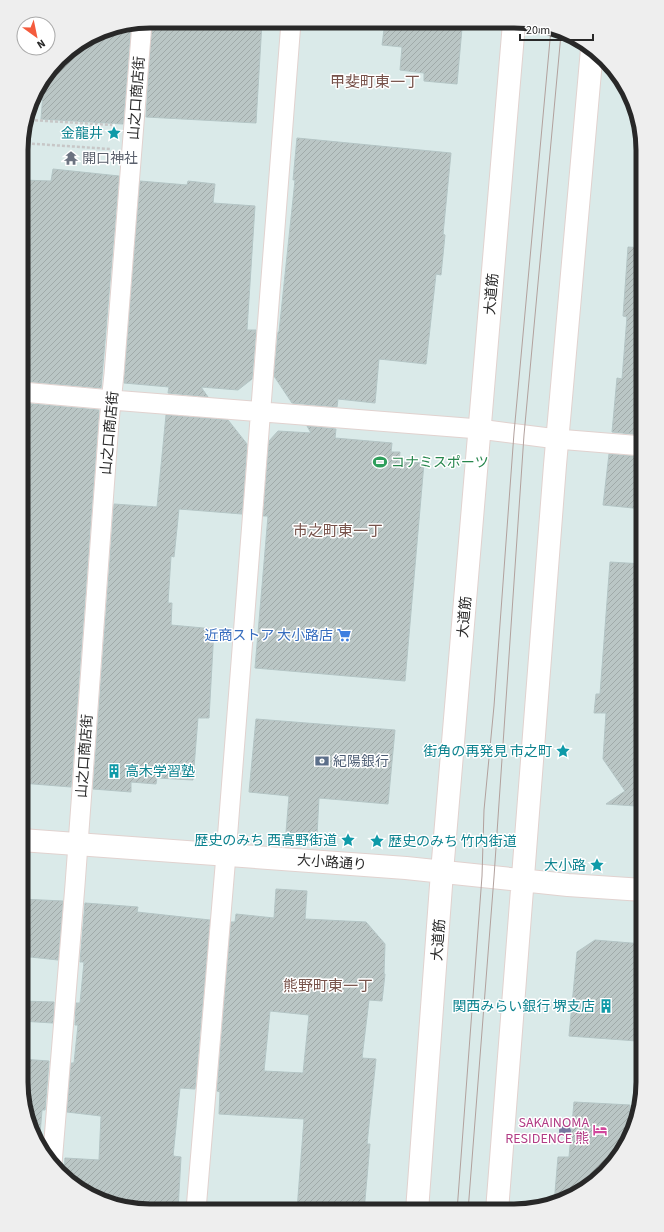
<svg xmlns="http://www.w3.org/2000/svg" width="664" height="1232" font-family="'Source Sans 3','Noto Sans JP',sans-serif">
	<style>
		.building { fill: url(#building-hatch); stroke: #b4c5c5; fill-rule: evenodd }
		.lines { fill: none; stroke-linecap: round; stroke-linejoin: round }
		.street-casing { stroke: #e1d2cf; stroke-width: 21 }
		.secondary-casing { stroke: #e1d2cf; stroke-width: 24 }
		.path { stroke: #c7c7c7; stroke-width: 2.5; stroke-dasharray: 3 2; stroke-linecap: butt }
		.street { stroke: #fff; stroke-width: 19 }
		.secondary { stroke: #fff; stroke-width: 22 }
		.tram { stroke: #b2a19d; stroke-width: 1 }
		.tree { fill: #76789f }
		.labels { text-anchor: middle; stroke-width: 3; stroke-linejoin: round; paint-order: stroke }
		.street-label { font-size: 14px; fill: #282828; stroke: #fff }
		.culture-label { font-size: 14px; fill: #0d838f; stroke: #fff; text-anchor: end }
		.worship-label { font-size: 14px; fill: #5b616d; stroke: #fff; text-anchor: start }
		.leisure-label { font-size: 14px; fill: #27864d; stroke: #fff; text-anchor: start }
		.shop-label { font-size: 14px; fill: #366cbe; stroke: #fff; text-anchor: end }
		.service-label { font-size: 14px; fill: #4e5e75; stroke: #fff; text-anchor: start }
		.hotel-label { font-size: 14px; fill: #b23c85; stroke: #fff; text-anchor: end }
		.neighbourhood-label { font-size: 15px; fill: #77524a; stroke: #fff }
		.rim { fill: none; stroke: #282828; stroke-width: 5 }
	</style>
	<defs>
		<pattern id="building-hatch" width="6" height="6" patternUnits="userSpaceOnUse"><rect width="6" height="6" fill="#bac6c5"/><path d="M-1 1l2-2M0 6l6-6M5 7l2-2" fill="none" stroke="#a0aaa9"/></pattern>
	</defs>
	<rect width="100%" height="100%" fill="#daeae9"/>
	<path class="building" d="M152,21l110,1 -6,101 -110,-6z
		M385,22l73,1v5h4l-5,56 -33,-3v-8l-24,-3 2,-23 -20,-2z
		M131,25l-8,99 -82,-5 3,-38 21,-28 36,-22z
		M297,138l154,15 -8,81 2,1 -4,40 -5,-1 -10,90 -47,-5 -4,44 -37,-4 -1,8 -45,-4 -18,-27 4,-44h1l16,-152h-2z
		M53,169l66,7 -18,212 -79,-7v-84l3,-53h-3l2,-19h-2v-45l29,1z
		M140,181l47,4 1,-4 27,3 -2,19 42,3 -8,124h9l-4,49 -14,11 -37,-3 7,10 -40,-4 1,-6 -45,-4z
		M628,247l15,1v187l-31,-3 5,-54 5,1 5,-62 -4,-1z
		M22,403l77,7 -28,377 -50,-4 1,-214 4,-58 -4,-1z
		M166,415l62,5 19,24 -5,70 -63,-5 -5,48 -3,-1 -3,47h4l-1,22 43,4 -5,89h-11l-5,62 -36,-2 -1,6 -25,-2v10l-38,-3 21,-285 43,3z
		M307,426l29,3 -1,9 57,5 -1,9h9l-1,10 25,1 -19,218 -150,-13 13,-152h-5l6,-75 9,-10 33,2z
		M609,454l34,3v52l-40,-4z
		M610,562l33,2v251l-7,-9 -30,-2 19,-13 -22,-32 3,-46h-12l2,-19h4z
		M256,719l139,11 -7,74 -69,-6 -2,37 -31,-3 3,-36 -40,-4z
		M276,889l31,2 -2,28 61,3 19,22 -1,30h1l-3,27 -13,-1 -7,58 14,1 -9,85h3l-6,67 -67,-1 7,-91 -85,-5 1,-22 -3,-1 14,-169h4l1,-8 38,4zM270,1011l39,4 -6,58 -39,-2z
		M21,899l42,2 -5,59 -37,-4z
		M85,903l53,4 -1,5 73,8 -15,169 -15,-1 -7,68 8,1 -3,53 -48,-1 -59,-25 -7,-8 1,-18 34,2 2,-44 -34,-4 4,-49h3l4,-38h-3l1,-22h4l4,-41h-4z
		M595,940l48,4v44h-1l-5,53 -68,-5 8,-84z
		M21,1001l33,1 -1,21 -32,-2z
		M21,1059l28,2 -4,49h-3l-3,36 -11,-22 -7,-42z
		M574,1102l56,3 -3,37 -11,19 -24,24 -38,19 4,-47h11z"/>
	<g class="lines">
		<defs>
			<path id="street" d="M22,392l90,8 367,29 78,10 86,7
				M52,1164l23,-279 34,-463 5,-48 28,-351
				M196,1210l30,-355 65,-833"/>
			<path id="secondary" d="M21,840l385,28 162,17 75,5
				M417,1211l25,-339 72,-849
				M497,1211l58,-746 37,-416"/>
		</defs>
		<use href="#street" class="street-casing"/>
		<use href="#secondary" class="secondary-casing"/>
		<path class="path" d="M30,120l82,5
			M22,143l88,6
			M28,144l2,-38"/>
		<use href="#street" class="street"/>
		<use href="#secondary" class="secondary"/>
		<path class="tram" d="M457,1211l25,-335 2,-66 10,-104 20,-273 37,-404
			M468,1211l26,-334 30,-442 37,-401"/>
	</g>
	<circle class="tree" cx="565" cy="1131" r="6"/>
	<defs>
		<symbol id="sight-bare" viewBox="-9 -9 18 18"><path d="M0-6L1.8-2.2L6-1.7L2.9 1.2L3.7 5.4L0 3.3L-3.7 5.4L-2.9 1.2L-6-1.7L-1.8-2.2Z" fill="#0f9aa8" stroke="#fff" stroke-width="2.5" paint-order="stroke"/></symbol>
		<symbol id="temple-bare" viewBox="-9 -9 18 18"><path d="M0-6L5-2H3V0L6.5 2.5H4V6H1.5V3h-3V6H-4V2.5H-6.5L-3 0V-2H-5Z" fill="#6b7280" stroke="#fff" stroke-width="2.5" paint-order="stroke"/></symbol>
		<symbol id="stadium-bare" viewBox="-9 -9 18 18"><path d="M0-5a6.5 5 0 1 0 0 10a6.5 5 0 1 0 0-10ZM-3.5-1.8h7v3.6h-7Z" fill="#2e9e5b" stroke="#fff" stroke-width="2.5" paint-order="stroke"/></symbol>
		<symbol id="supermarket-bare" viewBox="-9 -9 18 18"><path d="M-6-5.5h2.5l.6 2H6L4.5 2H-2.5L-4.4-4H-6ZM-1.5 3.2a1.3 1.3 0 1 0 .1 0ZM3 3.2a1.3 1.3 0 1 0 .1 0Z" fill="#3f7fe0" stroke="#fff" stroke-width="2.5" paint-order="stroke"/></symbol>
		<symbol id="bank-bare" viewBox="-9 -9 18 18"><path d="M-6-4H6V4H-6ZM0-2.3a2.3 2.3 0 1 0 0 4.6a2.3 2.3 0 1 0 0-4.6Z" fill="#5c6f8a" stroke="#fff" stroke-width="2.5" paint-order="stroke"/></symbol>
		<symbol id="building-bare" viewBox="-9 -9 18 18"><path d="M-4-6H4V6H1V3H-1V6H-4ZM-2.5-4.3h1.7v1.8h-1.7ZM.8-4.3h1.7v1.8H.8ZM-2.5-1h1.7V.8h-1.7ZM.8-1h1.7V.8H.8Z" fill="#0f9aa8" stroke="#fff" stroke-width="2.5" paint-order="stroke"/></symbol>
		<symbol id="hotel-bare" viewBox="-9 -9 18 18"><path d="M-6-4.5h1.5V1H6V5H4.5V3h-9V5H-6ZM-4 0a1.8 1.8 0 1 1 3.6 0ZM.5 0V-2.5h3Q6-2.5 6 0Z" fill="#d1479c" stroke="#fff" stroke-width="2.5" paint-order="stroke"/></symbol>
	</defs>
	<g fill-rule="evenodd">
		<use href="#sight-bare" x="104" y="123" width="20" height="20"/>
		<use href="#temple-bare" x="61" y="148" width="20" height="20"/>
		<use href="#stadium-bare" x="370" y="452" width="20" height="20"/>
		<use href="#supermarket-bare" x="334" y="625" width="20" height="20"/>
		<use href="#sight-bare" x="553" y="741" width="20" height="20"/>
		<use href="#bank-bare" x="312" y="751" width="20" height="20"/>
		<use href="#building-bare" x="104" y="761" width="20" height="20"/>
		<use href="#sight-bare" x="338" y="830" width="20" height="20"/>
		<use href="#sight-bare" x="367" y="831" width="20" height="20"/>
		<use href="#sight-bare" x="587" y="855" width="20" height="20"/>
		<use href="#building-bare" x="596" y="996" width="20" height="20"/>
		<use href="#hotel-bare" x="590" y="1120" width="20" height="20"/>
	</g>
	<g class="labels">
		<g class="street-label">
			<text transform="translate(136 98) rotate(-86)" y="5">山之口商店街</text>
			<text transform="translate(491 294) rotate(-85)" y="5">大道筋</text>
			<text transform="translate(109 433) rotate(-85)" y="5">山之口商店街</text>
			<text transform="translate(464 617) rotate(-85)" y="5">大道筋</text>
			<text transform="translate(84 756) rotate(-86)" y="5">山之口商店街</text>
			<text transform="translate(332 862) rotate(4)" y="5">大小路通り</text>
			<text transform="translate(438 940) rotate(-86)" y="5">大道筋</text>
		</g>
		<g class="culture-label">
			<text x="103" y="138">金龍井</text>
			<text x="552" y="756">街角の再発見 市之町</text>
			<text x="125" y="776" text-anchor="start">高木学習塾</text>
			<text x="337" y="845">歴史のみち 西高野街道</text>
			<text x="388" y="846" text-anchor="start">歴史のみち 竹内街道</text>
			<text x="586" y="870">大小路</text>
			<text x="595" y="1011">関西みらい銀行 堺支店</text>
		</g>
		<g class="worship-label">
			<text x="82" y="163">開口神社</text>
		</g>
		<g class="leisure-label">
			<text x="391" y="467">コナミスポーツ</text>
		</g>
		<g class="shop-label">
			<text x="333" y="640">近商ストア 大小路店</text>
		</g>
		<g class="service-label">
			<text x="333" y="766">紀陽銀行</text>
		</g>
		<g class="hotel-label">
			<text x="589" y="1127">SAKAINOMA<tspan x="589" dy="16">RESIDENCE 熊</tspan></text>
		</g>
		<g class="neighbourhood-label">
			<text x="375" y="87">甲斐町東一丁</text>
			<text x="338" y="536">市之町東一丁</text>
			<text x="328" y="991">熊野町東一丁</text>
		</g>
	</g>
	<path d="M0 0H664V1232H0ZM150 28H514A122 122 0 0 1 636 150V1082A122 122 0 0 1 514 1204H150A122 122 0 0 1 28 1082V150A122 122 0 0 1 150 28Z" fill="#eee" fill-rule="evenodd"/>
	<path class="rim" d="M150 28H514A122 122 0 0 1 636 150V1082A122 122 0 0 1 514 1204H150A122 122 0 0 1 28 1082V150A122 122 0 0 1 150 28Z"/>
	<g transform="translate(36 36) rotate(147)"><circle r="19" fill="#ffffff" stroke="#a9a9a9"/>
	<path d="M0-3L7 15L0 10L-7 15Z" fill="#f45b3d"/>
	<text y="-6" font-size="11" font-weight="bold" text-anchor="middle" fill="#282828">N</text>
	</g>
	<path d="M520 34v6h73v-6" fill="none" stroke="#282828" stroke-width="2"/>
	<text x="526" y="34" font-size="12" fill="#282828" stroke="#ffffff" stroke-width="3" paint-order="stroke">20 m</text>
</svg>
